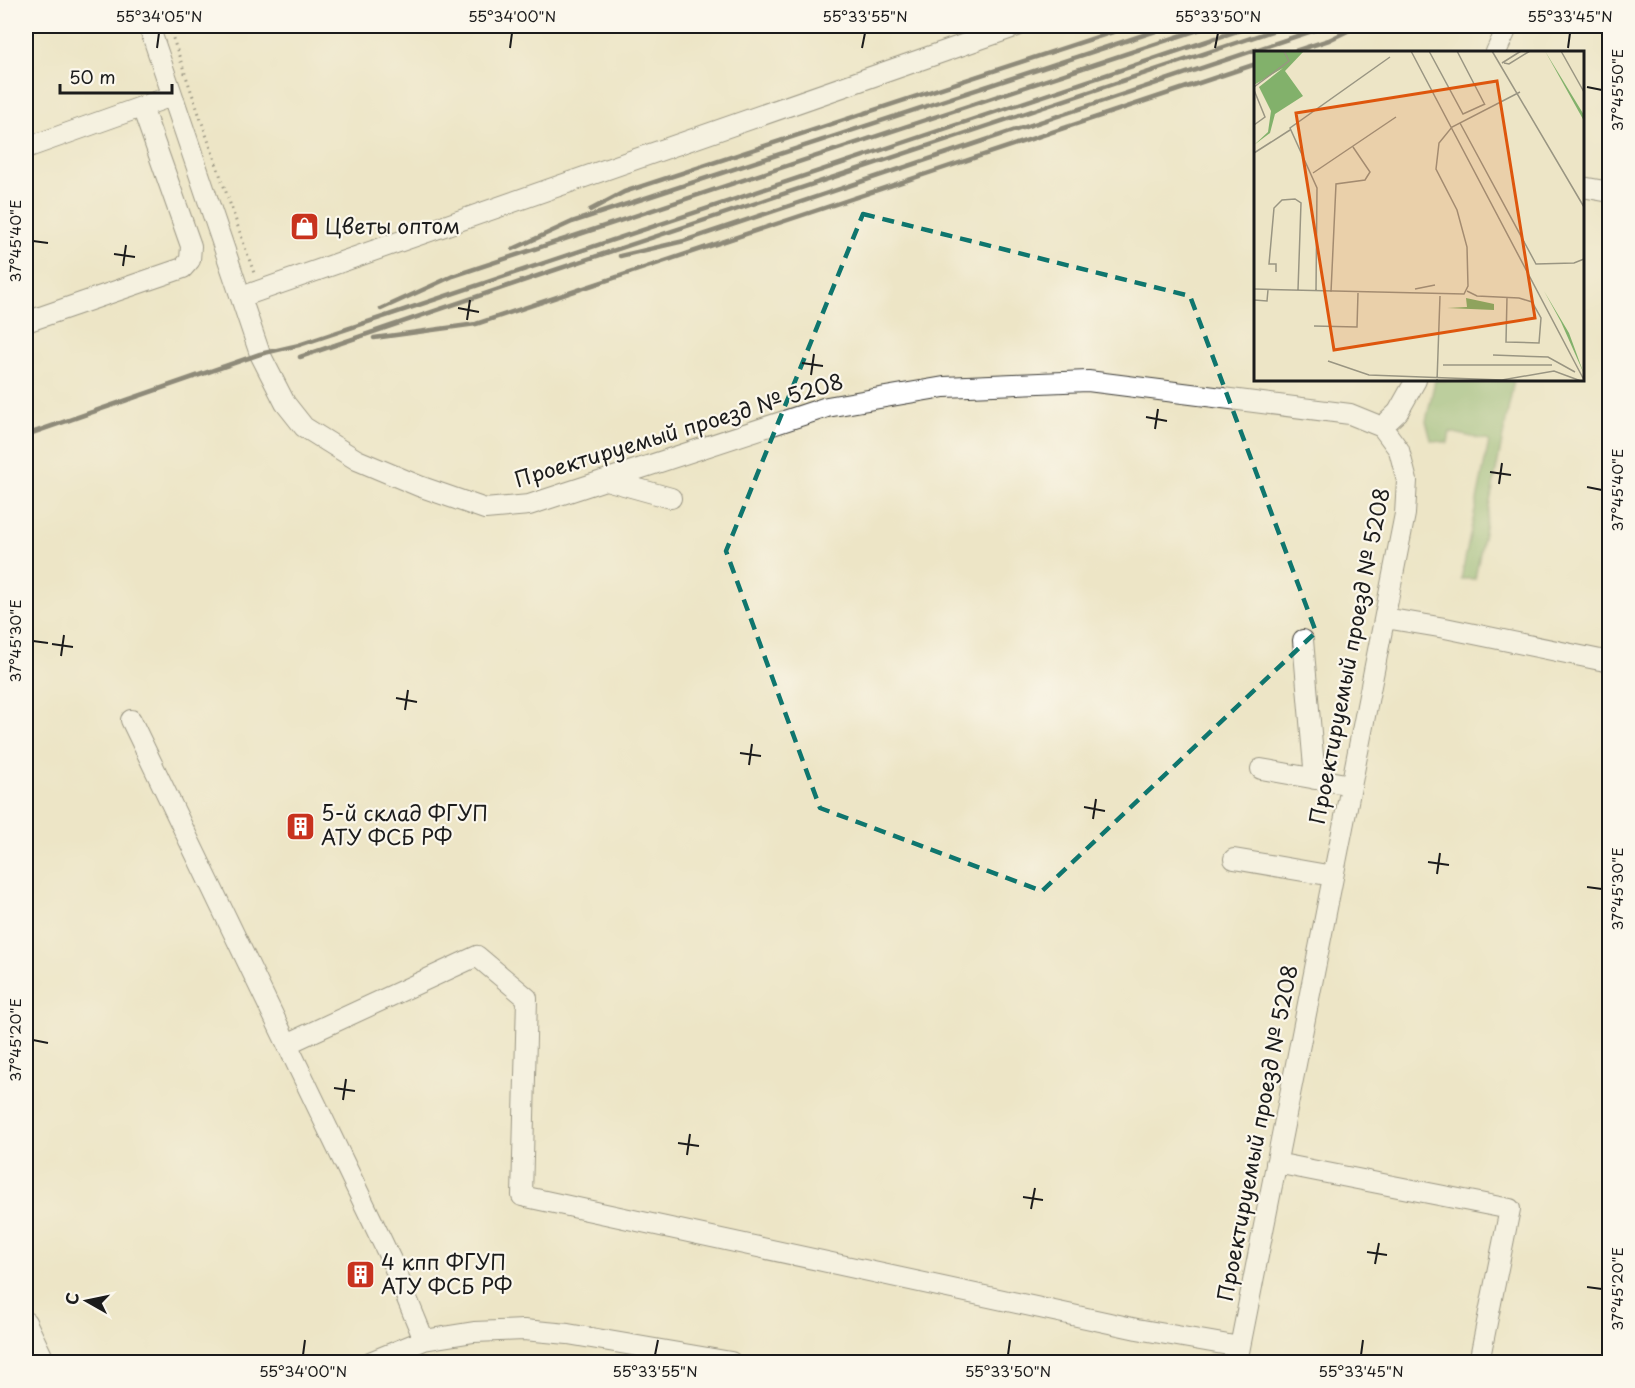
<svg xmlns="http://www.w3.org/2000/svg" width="1635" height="1388" font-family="'Playpen Sans',sans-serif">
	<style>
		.forest { fill: #82b16b; stroke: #4f6644; stroke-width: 1.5 }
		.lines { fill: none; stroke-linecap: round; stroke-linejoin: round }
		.minor-casing { stroke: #3b3a36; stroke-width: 22 }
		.path { stroke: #3b3a36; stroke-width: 3; stroke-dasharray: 1.5 4.5; stroke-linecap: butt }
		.minor { stroke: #fff; stroke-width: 20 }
		.rail { stroke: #1c1c1c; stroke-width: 4.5 }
		.marked { fill: none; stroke: #0f766e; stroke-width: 4.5; stroke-dasharray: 12 8; stroke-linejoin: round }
		.ticks { fill: none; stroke: #1c1c1c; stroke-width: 2 }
		.labels { text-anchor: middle; stroke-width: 4.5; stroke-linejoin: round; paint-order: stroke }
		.poi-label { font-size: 21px; fill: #1c1c1c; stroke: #fbf7ec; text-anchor: start }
		.street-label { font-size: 21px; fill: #1c1c1c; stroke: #fbf7ec }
		.inset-road { fill: none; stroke: #999582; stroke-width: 1.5 }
		.view { fill: #de560d; fill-opacity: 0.15; stroke: #de560d; stroke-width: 3 }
		.inset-edge { fill: none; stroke: #1c1c1c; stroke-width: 3 }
		.neatline { fill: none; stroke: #1c1c1c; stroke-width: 2 }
		.ticks-label { font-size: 15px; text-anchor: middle; fill: #1c1c1c }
	</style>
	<rect width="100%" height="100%" fill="#fbf7ec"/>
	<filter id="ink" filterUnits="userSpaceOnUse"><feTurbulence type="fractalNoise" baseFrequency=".0167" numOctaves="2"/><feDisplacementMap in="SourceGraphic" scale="12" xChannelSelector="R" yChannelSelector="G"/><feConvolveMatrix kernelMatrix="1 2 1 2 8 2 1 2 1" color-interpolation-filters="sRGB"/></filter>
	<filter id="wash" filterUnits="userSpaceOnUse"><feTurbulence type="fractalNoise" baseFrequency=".008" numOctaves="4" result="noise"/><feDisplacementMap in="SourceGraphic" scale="24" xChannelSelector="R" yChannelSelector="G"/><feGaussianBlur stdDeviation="1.35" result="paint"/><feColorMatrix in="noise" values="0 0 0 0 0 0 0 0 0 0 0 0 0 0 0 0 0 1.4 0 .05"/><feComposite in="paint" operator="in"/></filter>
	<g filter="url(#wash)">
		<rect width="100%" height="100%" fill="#ede5c6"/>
		<path class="forest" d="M1435,380h79l-39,199h-14l28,-138 -39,-9 -2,11 -17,-3 -5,-19z"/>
	</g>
	<g filter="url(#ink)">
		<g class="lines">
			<defs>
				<path id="minor" d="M149,26l111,328 25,49 19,24 53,33 62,26 66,23 44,-4 298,-98 117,-20 144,-6 262,33 32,13 17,23 8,31 -2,33 -168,848
					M1496,52l12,-26
					M26,148l146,-52
					M1582,187l28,5
					M241,297l776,-271
					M26,322l157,-54 7,-8 1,-14 -49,-139
					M1382,427l16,-15 18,-32
					M606,480l65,18
					M1385,618l60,10 165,34
					M1303,640l12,139
					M131,720l261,542 32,78
					M1261,769l90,16
					M1234,859l99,17
					M287,1044l190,-88 50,42 -5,198 615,133 103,18
					M1276,1163l234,46 -31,153
					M26,1322l19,40
					M370,1362l54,-22 50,-8 50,-2 44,4 163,28"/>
			</defs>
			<use href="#minor" class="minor-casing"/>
			<path class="path" d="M169,27l86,249"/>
			<use href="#minor" class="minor"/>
			<path class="rail" d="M1292,52l37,-12 29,-14
				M590,210l34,-18 507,-166
				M513,249l59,-27 599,-196
				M620,256l64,-15 643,-215
				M381,309l72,-33 757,-250
				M374,338l102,-14 780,-260
				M300,357l249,-85 738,-246
				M26,435l234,-81 39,-9 953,-319"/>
		</g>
	</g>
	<path d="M0 0H1635V1388H0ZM863,214l327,82 126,336 -274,259 -222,-83 -94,-257z" fill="#ede5c6" fill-opacity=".55" fill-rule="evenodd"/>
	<path class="marked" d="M863,214l327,82 126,336 -274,259 -222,-83 -94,-257z"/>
	<path class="ticks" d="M157,48l2,-15M510,48l2,-15M862,48l3,-15M1215,48l3,-15M1568,48l2,-15M1587,87l15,3M33,241l15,2M114,254l21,3M123,266l3,-21M458,308l21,4M467,320l3,-20M802,363l21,3M811,375l3,-21M1146,417l21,4M1155,429l3,-20M1490,472l21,3M1499,484l3,-21M1587,487l15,3M33,641l15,2M52,644l21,3M61,656l3,-21M396,698l21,4M405,710l3,-20M740,753l21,3M749,765l3,-21M1084,807l21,4M1093,819l3,-20M1428,862l21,3M1437,874l3,-21M1587,887l15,2M33,1040l15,3M334,1088l21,3M343,1100l3,-21M678,1143l21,3M687,1155l3,-21M1023,1197l20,3M1031,1209l4,-21M1367,1252l20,3M1375,1264l4,-21M1587,1287l15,2M303,1355l2,-15M655,1355l3,-15M1008,1355l2,-15M1361,1355l2,-15"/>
	<defs>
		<symbol id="shop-square" viewBox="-11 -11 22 22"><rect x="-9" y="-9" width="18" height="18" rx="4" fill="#c8321e" stroke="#fbf7ec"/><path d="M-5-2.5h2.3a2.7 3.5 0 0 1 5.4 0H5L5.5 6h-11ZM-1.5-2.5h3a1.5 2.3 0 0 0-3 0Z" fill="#fff"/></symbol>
		<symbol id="building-square" viewBox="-11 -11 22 22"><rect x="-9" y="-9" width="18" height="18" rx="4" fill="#c8321e" stroke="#fbf7ec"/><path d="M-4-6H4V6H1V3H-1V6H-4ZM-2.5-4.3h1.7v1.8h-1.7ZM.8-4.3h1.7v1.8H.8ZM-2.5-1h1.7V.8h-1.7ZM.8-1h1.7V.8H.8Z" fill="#fff"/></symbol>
	</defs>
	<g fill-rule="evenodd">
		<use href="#shop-square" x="288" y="210" width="33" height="33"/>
		<use href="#building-square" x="284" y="810" width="33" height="33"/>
		<use href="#building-square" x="344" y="1258" width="33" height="33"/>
	</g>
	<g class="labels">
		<g class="poi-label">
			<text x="325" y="234">Цветы оптом</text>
			<text x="321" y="821">5-й склад ФГУП<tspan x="321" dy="24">АТУ ФСБ РФ</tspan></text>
			<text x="381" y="1270">4 кпп ФГУП<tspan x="381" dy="24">АТУ ФСБ РФ</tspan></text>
		</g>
		<g class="street-label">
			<text transform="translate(679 431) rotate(-17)" y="7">Проектируемый проезд № 5208</text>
			<text transform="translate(1350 656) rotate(-79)" y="7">Проектируемый проезд № 5208</text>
			<text transform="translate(1258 1133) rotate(-79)" y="7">Проектируемый проезд № 5208</text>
		</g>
	</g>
	<g transform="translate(1254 51)">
		<rect width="330" height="330" fill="#ede5c6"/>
		<path d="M0,0h50l-19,20 18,25 -28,18 -5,19 -16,12 14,-13 3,-21 -12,-24 24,-19 -29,17zM291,0l39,64v6zM290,240l25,42 15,41 -23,-52zM212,247l28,6v6l-47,-2 20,-1z" fill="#82b16b"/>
		<path class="inset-road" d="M157,0l173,329M175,0l34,63 22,-10M203,0l28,54M238,0l92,156M307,0l23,41M248,12l19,-12M250,12l5,1 21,-13M0,36l35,-26 -5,-10M0,39l11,27 -11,8M206,72l76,141 38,-1 10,-4M0,102l36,-23M59,122l83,-56M22,221v-8h-7l5,-56 8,-8 13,-1 6,4 -3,87M0,238l210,5 4,-8 -1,-39 -10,-37 -21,-41 3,-26 13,-16 68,-35M161,238l20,-4M62,240l1,-103 -27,-60 100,-71M213,240l10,5 42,2 13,4 9,16 -2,25 -33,-1 1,-45M77,241l5,-108 29,-4 5,-8 -17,-25M0,249l13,1 1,-11M60,275l43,1 1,-34M239,304l55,2 27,15M74,310l41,14 133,5 52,-9 27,10M189,314h109M183,330l3,-85"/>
		<path class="view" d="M243,30l38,237 -201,32 -38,-237z"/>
		<rect width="330" height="330" class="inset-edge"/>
	</g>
	<rect width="1635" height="1388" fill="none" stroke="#fbf7ec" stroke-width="66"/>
	<g transform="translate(87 1301) rotate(279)" stroke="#fbf7ec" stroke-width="4.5" paint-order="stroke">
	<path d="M0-4.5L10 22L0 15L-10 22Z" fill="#1c1c1c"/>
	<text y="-9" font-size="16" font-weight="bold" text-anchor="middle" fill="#1c1c1c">С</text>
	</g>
	<path d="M60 84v9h112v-9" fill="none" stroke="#1c1c1c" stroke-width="3"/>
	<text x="69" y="84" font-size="18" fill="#1c1c1c" stroke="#fbf7ec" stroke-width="4.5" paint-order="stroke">50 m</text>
	<rect x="33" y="33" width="1569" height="1322" class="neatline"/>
	<g class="ticks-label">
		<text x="159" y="22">55°34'05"N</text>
		<text x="512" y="22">55°34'00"N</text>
		<text x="865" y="22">55°33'55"N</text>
		<text x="1218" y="22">55°33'50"N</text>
		<text x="1570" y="22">55°33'45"N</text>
		<text transform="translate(1618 90) rotate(-90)" y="5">37°45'50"E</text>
		<text transform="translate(16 241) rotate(-90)" y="5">37°45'40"E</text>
		<text transform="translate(1618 490) rotate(-90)" y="5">37°45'40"E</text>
		<text transform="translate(16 641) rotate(-90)" y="5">37°45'30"E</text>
		<text transform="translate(1618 889) rotate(-90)" y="5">37°45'30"E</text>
		<text transform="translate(16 1040) rotate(-90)" y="5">37°45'20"E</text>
		<text transform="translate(1618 1289) rotate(-90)" y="5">37°45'20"E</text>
		<text x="303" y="1377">55°34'00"N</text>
		<text x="655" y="1377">55°33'55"N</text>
		<text x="1008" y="1377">55°33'50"N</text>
		<text x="1361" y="1377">55°33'45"N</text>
	</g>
</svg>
